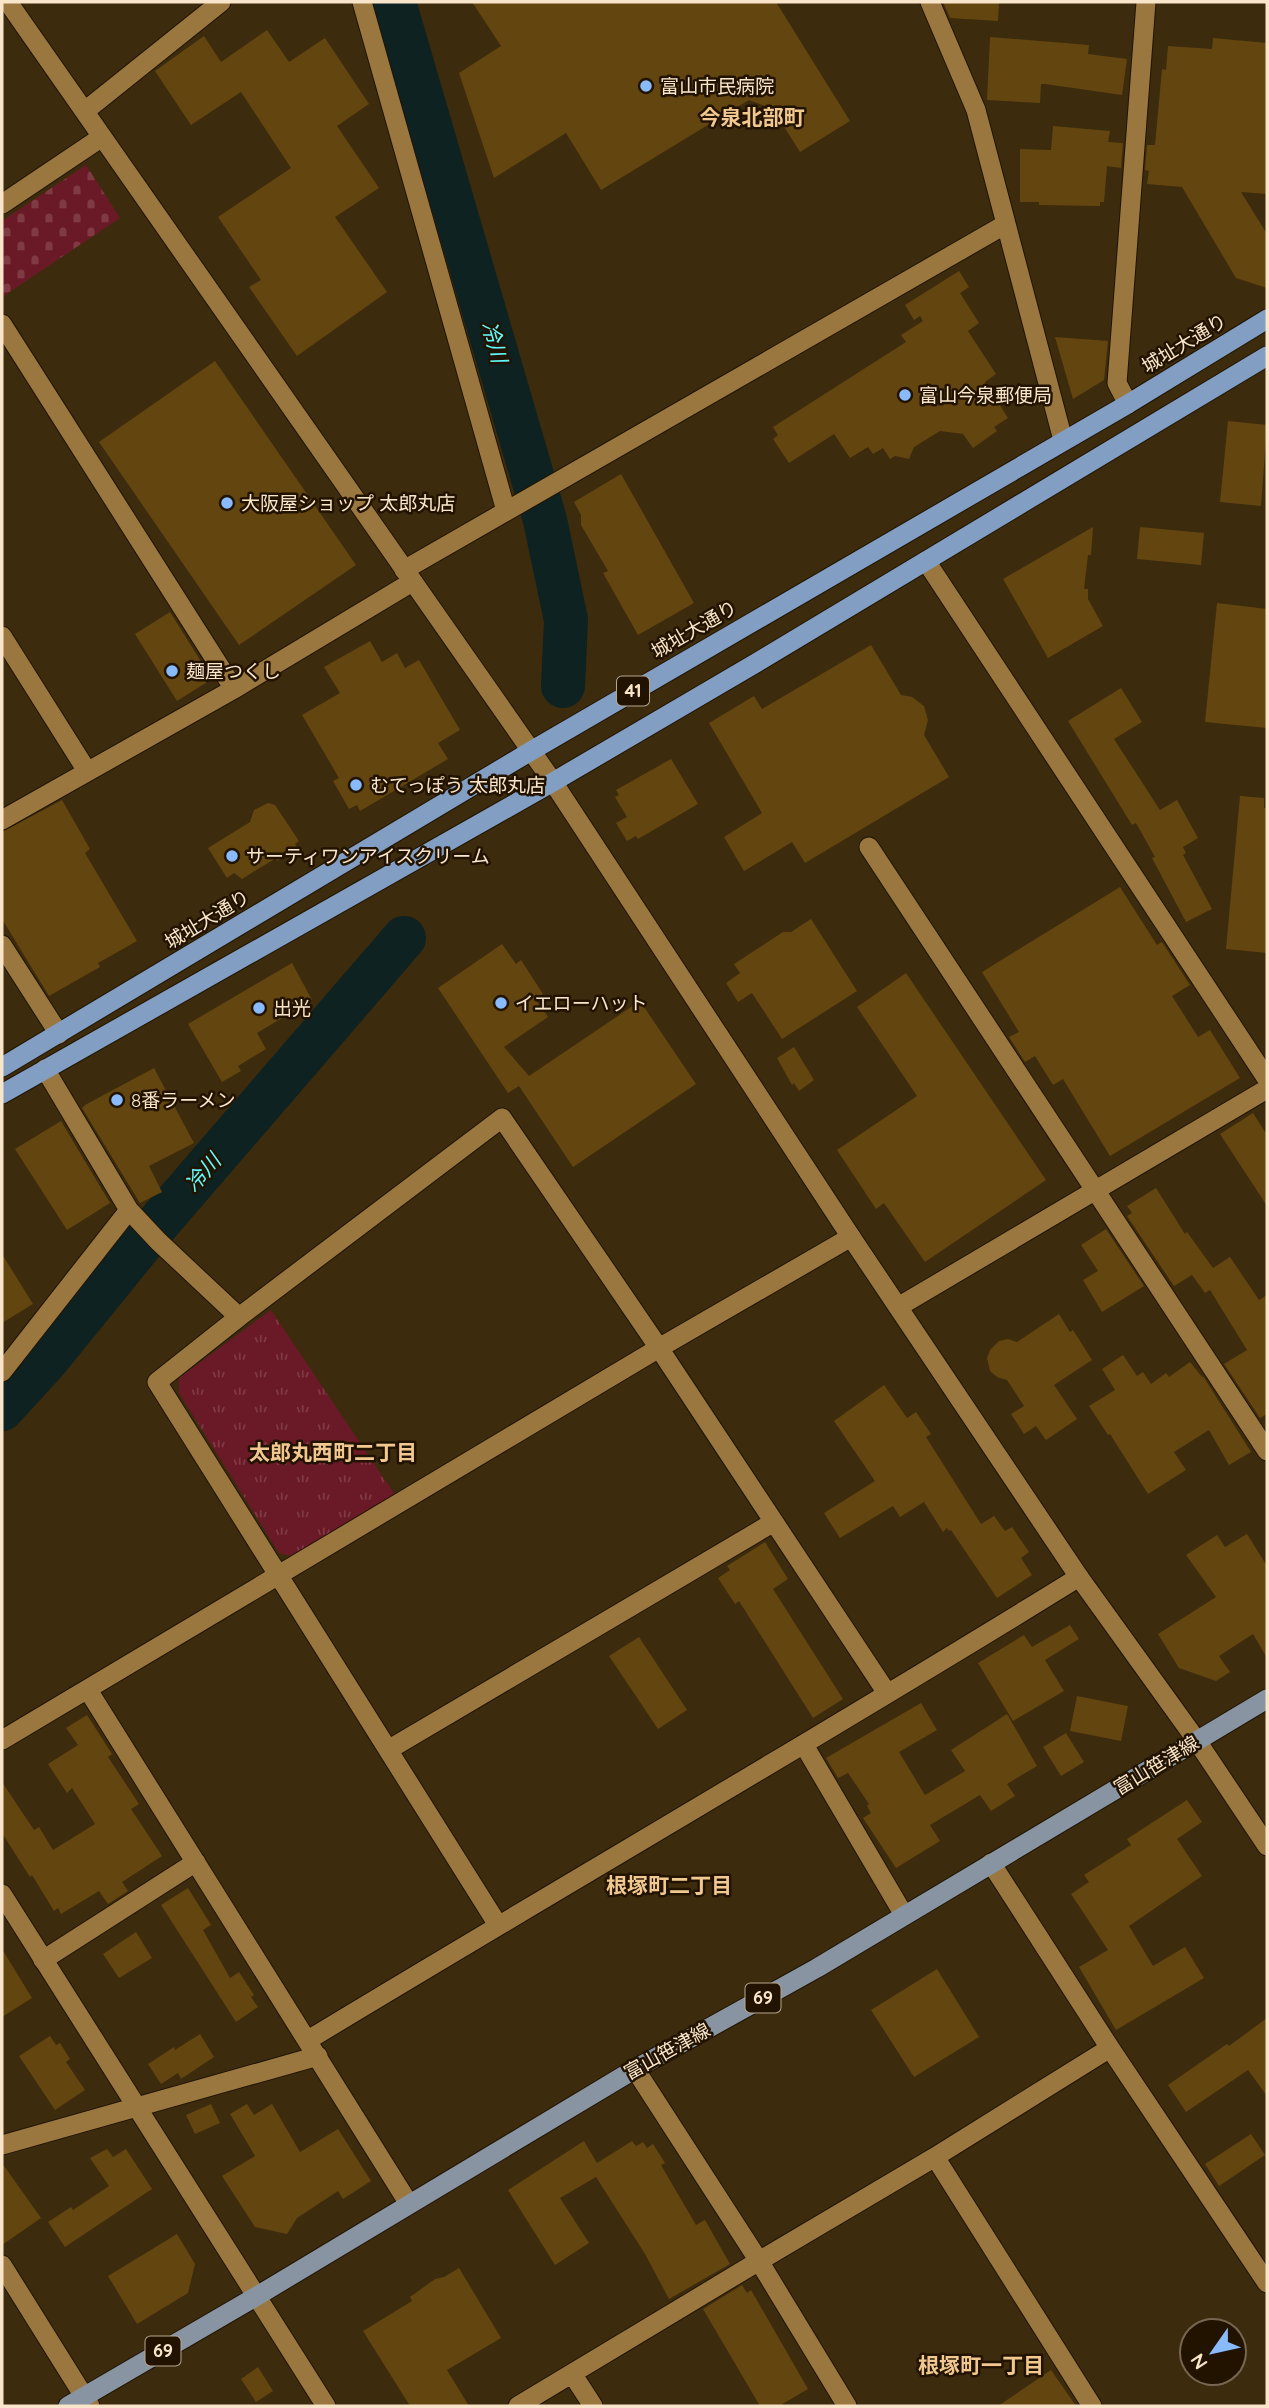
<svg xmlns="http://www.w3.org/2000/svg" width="1269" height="2408" font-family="Quicksand,'Noto Sans JP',sans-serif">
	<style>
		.cemetery { fill: url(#cemetery-stones) }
		.park { fill: url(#park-tufts) }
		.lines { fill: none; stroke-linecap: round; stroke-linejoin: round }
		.river { stroke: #0e2222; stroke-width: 44 }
		.building { fill: #634510 }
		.minor-casing { stroke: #1f1404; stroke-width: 21 }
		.tertiary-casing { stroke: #1f1404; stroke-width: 21 }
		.primary-casing { stroke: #1f1404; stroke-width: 21 }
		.trunk-casing { stroke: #1f1404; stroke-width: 21 }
		.minor { stroke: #9b7740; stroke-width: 19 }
		.tertiary { stroke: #9b7740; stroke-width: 19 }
		.primary { stroke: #8894a1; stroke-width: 19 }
		.trunk { stroke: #829ec2; stroke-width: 19 }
		.poi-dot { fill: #89bafc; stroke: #221300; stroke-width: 2.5 }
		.labels { text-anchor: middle; stroke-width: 5; stroke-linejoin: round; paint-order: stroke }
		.shield { fill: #221300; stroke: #b8a68d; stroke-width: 2 }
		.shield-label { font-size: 18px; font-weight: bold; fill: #f9e5c9 }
		.poi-label { font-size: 19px; fill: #f9e5c9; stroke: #221300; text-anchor: start }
		.street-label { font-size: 19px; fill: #f9e5c9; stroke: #221300 }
		.neighbourhood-label { font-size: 21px; font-weight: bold; fill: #f0c890; stroke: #221300 }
		.water-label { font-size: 21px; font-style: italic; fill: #61fafc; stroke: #221300 }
	</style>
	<defs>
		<pattern id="cemetery-stones" width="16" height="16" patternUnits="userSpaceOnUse" patternTransform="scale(1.75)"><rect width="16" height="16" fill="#6a1926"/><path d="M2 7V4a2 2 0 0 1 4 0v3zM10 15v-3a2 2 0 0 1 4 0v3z" fill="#803a44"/></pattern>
		<pattern id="park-tufts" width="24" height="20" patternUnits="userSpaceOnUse" patternTransform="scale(1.75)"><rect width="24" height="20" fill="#6a1926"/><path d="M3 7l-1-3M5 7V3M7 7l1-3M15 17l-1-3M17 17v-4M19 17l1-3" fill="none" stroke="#803a44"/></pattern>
	</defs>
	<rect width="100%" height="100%" fill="#3d2b0d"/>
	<path class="cemetery" d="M86,165l34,53 -118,79v-76z"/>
	<path class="park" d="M271,1310l124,185 -104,61 -12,-3 -100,-160v-15z"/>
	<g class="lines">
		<path class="river" d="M394,2l151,518 21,100 -3,66
			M2,1409l44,-48 108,-133 250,-290"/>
	</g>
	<path class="building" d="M472,2h304l74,119 -50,31 -27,-43 -24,-9 -148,90 -35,-57 -72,45 -35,-105 42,-27z
		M943,2h56l-1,19 -48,-3z
		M267,30l22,32 36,-24 44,66 -32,22 42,62 -44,29 52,75 -90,64 -48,-69 12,-7 -43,-63 73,-49 -50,-76 -50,33 -36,-54 49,-35 17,26z
		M990,37l99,8 -1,9 39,5 -5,36 -77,-11h-4l-1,19 -53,-3z
		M1213,38l54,5v151l-26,-2 26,42v54l-31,-10 -54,-91 -35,-3 2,-13 -4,-1 2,-25h8l7,-76 4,1 2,-24 44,3z
		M1053,126l57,5 -2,11 15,1 -2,25 -14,-2 -3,36h-4v4l-61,-1v-3h-19v-53l31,1z
		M959,271l10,16 -9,6 19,30 -11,8 28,43 -11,8 23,36 -14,9 3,4 -24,17 -10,-14 -23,-3 -26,16 -5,12 -14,-3 -5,3 -7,-11 -10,6 -5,-7 -18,11 -16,-24 -45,29 -16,-24 5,-4 -5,-8 133,-85 -5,-7 22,-14 -3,-5 -6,4 -9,-15z
		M1055,337l53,4 -4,39 -31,19z
		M215,361l141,204 -117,80 -140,-203z
		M1228,421l39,4 -6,81 -41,-4z
		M621,474l73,129 -56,32 -35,-62 5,-2 -27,-46v-10l-7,-13z
		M1093,527l-2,28h-3l-4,34h4v10l15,27 -55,32 -45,-79z
		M1140,527l64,6 -3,32 -64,-6z
		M1217,603l50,6v119l-62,-6z
		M170,612l42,67 -35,22 -42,-67z
		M370,641l12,21 15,-9 8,15 14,-8 41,70 -22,13 10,16 -88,52 -3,-6 -8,4 -16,-28 6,-3 -37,-63 38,-22 -16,-26z
		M871,645l30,50 11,2 12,9 4,14 -4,15 25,42 -144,86 -13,-21 -48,29 -20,-34 38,-24 -53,-90 45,-27 8,13z
		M1121,688l21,34 -28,17 46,71 17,-10 21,38 -15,9 3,6 -3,2 29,54 -26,13 -34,-64 3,-1 -19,-34 -4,2 -64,-104z
		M671,759l27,45 -60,35 -2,-3 -9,5 -11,-18 11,-6 -12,-20 4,-2 -3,-5z
		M1240,796l24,2v10h3v145l-41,-4z
		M62,800l28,49 -5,4 52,88 -39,22 2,4 -51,29 -47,-77v-87z
		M268,803l7,2 24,36 -4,3 3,4 -21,13 -1,-3 -34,21 -8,-6 -7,5 -19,-30 42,-26 4,-12z
		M1120,887l37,58 5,-3 28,43 -18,11 26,41 12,-7 30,48 -130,78 -47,-77 -10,6 -18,-29 -10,6 -16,-25 10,-5 -37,-60z
		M811,919l46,72 -75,48 -30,-46 -14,9 -12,-19 14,-10 -6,-9 49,-32h8z
		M502,944l14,20 5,-4 22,34 -8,5 13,18 -44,30 25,29 111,-75 56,83 -123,83 -54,-81 -11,7 -70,-105z
		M292,963l20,37 -55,33 9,16 -28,17 3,5 -19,11 -34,-58z
		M906,973l140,207 -121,82 -41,-59 -8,6 -39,-59 80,-54 -60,-89z
		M794,1047l20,33 -15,11 -5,-8 -2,2 -15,-27z
		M154,1068l40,75 -45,23 13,26 -22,11 -58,-95 3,-3z
		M1253,1113l14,22v71l-47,-72z
		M61,1121l49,82 -43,27 -52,-81z
		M1156,1188l29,46 2,-2 26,36 17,-11 29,43 8,-5v119l-7,4 -36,-54 23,-14 -37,-60 -5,3 -13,-18 -18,11 -47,-70 5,-3 -5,-7z
		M1106,1229l38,57 -42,26 -19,-32 15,-9 -17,-26z
		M2,1254l31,50 -31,19z
		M1059,1314l11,18 3,-2 19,30 -38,25 23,34 -31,21 -10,-14 -12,8 -13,-20 13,-8 -17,-26 -10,-3 -7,-6 -3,-13 3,-8 9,-9 9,-2 9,3z
		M1123,1355l14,21 6,-4 8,12 15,-11 3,4 21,-15 12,15 1,-1 48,76 -22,13 -20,-35 -35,22 12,18 -38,24 -38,-60 -2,1 -19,-29 26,-16 -13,-21z
		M884,1385l23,33 9,-6 15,22 -5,3 55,87 13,-8 11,15 7,-4 17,25 -8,6 11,17 -35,23 -46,-68 -2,1 -2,-3 -4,4 -19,-30 -24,15 -7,-11 -53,32 -16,-25 51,-32 -41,-60z
		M1247,1534l20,32v92l-14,-24 -34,22 11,16 -14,9 -37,-13 -21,-34 58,-37 -30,-42 31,-20 8,12z
		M765,1542l23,37 -15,10 70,110 -30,19 -74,-117 -4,3 -17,-26 12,-8 -3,-4z
		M1070,1625l9,14 -34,21 19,31 -51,30 -35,-58 46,-28 8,12z
		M639,1637l48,73 -29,19 -49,-73z
		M1077,1696l51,10 -7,35 -51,-10z
		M921,1703l16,27 -38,22 26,43 40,-24 -14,-21 56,-36 30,52 -30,18 8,12 -24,15 -11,-16 -50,30 10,16 -44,27 -33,-50 8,-5 -4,-7 2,-2 -21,-31 -10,5 -12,-20z
		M87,1715l25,39 -4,3 31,47 -8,5 31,47 -40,26 6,9 -20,13 -9,-13 -38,23 -3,-6 -4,3 -22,-36 -2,2 -28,-44v-51l32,48 5,-3 14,23 42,-26 -23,-36 -5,5 -19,-29 30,-19 -12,-17z
		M1066,1733l18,29 -23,14 -18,-29z
		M1187,1800l15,22 -25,17 25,37 -73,50 24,40 32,-19 19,31 -88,52 -37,-63 29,-17 -37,-56 18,-12 -5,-7 47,-30 -4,-6z
		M188,1888l23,37 -8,5 27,48 9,-6 15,23 -3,2 7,10 -22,15 -75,-117z
		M136,1932l16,26 -33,20 -16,-24z
		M2,1949l30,49 -30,19z
		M937,1969l42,68 -65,40 -43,-67z
		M1267,2018v78l-19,-26 -62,42 -18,-27 59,-41 2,2z
		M200,2034l14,23 -33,22 -3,-6 -17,11 -13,-20 26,-17 1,3z
		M50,2036l6,9 4,-2 10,16 -4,3 19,28 -30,20 -36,-54z
		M211,2104l9,19 -25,11 -9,-19z
		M247,2104l7,11 18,-11 28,48 38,-23 33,52 -28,18 -5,-8 -41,27 -10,16 -32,-7 -33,-51 33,-20 -25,-42z
		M1251,2134l14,21 -46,31 -14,-22z
		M584,2141l13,22 35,-22 4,5 7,-4 4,6 6,-4 12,19 -4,2 35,60 9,-5 25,44 -61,35 -24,-45 -49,-77 -36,21 29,45 -34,22 -47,-75z
		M107,2149l6,8 13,-8 26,40 -87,58 -17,-25 23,-15 2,3 36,-24 -19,-28z
		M2,2163l39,55 -39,27z
		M177,2234l18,30 -7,29 -51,31 -29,-48z
		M459,2268l42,70 -54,32 22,36h-59l-47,-75 49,-30 -2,-4 25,-18 9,-2z
		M742,2285l5,8 4,-3 57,99 -29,17h-19l-57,-97z
		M258,2367l15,24 -17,11 -15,-23z
		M1051,2370l25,36h-78z"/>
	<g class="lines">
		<defs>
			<path id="minor" d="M362,2l144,509
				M930,2l46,108 87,330
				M85,111l136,-109
				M2,204l100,-67
				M2,324l232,365
				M1128,404l-11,-21 29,-381
				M926,561l341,518
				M404,570l602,-346
				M2,636l85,135
				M2,820l232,-131 178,-107
				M869,847l398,604
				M2,945l57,89
				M45,1069l84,141 29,31 81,76 263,-199 157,230 228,345
				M898,1307l369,-218
				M239,1317l-82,65 341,543
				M2,1372l127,-162
				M88,1690l321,514
				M2,1740l657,-392 192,-111
				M804,1745l100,170
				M388,1750l386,-228
				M991,1863l119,185 157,235
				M43,1960l153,-98
				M308,2040c256,-155 516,-305 771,-463
				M635,2069l124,192 88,145
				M2,2145l316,-89
				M935,2157l157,249
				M2,2265l88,141
				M573,2375l20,31
				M518,2406l241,-145 176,-104 175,-109"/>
			<path id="tertiary" d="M8,2l545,780 298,455 228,340 118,164 70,105
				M2,1894l324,512"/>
			<path id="primary" d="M68,2406l189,-110 378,-227 182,-101 450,-269"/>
			<path id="trunk" d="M2,1067l529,-316 597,-347 139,-85
				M2,1094l551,-312 203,-119 511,-307"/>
		</defs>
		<use href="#minor" class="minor-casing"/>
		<use href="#tertiary" class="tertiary-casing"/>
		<use href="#primary" class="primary-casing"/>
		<use href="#trunk" class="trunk-casing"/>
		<use href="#minor" class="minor"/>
		<use href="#tertiary" class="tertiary"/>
		<use href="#primary" class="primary"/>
		<use href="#trunk" class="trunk"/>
	</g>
	<g class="poi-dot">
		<circle cx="646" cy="86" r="7"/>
		<circle cx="905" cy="395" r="7"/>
		<circle cx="227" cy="503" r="7"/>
		<circle cx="172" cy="671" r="7"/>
		<circle cx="356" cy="785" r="7"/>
		<circle cx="232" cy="856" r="7"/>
		<circle cx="501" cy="1003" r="7"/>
		<circle cx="259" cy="1008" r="7"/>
		<circle cx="117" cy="1100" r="7"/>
	</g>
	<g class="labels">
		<g class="shield">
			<rect x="617" y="676.5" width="32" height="29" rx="5"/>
			<rect x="745.5" y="1983.5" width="35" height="29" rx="5"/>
			<rect x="145.5" y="2336.5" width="35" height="29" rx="5"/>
		</g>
		<g class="shield-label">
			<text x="633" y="697">41</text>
			<text x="763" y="2004">69</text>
			<text x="163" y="2357">69</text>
		</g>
		<g class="poi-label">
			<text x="660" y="93">富山市民病院</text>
			<text x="919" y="402">富山今泉郵便局</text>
			<text x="241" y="510">大阪屋ショップ 太郎丸店</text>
			<text x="186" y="678">麺屋つくし</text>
			<text x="370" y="792">むてっぽう 太郎丸店</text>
			<text x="246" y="863">サーティワンアイスクリーム</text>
			<text x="515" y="1010">イエローハット</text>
			<text x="273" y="1015">出光</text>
			<text x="131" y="1107">8番ラーメン</text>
		</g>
		<g class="street-label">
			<text transform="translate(1184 343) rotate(-31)" y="7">城址大通り</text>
			<text transform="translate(694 629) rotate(-30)" y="7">城址大通り</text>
			<text transform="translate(207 919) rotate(-31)" y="7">城址大通り</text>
			<text transform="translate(1156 1765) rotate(-31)" y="7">富山笹津線</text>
			<text transform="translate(667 2051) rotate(-29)" y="7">富山笹津線</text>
		</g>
		<g class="neighbourhood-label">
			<text x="752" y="125">今泉北部町</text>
			<text x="333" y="1460">太郎丸西町二丁目</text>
			<text x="669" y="1893">根塚町二丁目</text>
			<text x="981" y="2373">根塚町一丁目</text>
		</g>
		<g class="water-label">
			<text transform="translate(494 342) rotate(74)" y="7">冷川</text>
			<text transform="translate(203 1173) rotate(-49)" y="7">冷川</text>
		</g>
	</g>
	<rect width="1269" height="2408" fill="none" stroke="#f9e5c9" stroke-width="7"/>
	<g transform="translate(1213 2352) rotate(236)"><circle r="33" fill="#221300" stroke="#786750" stroke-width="2"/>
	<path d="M0-5L12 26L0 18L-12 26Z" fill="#89bafc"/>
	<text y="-10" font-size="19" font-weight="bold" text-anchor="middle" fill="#f9e5c9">N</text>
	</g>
</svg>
